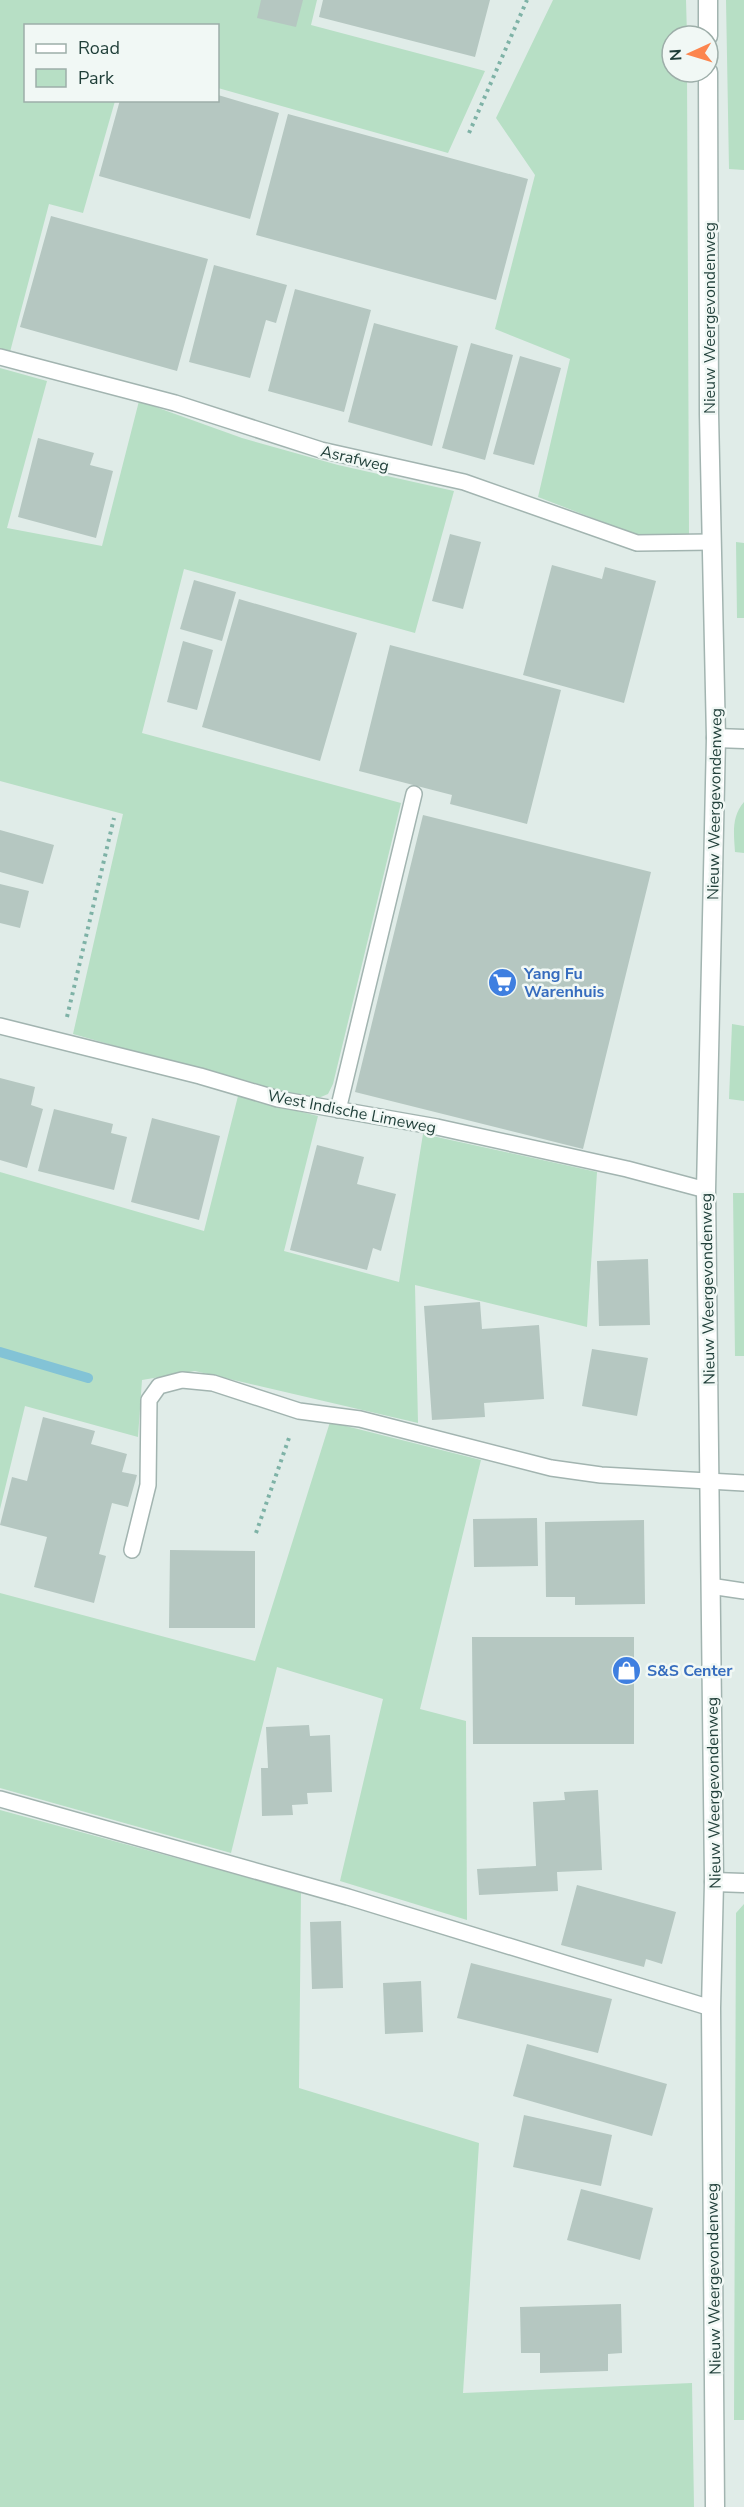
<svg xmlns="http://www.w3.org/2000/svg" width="744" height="2507" font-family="'Nunito Sans',sans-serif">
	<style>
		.green { fill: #b7dfc5 }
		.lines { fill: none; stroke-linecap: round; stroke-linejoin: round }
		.stream { stroke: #83c3d6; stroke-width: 10 }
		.building { fill: #b5c7c1 }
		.service-casing { stroke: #a2b4b0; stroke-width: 18 }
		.minor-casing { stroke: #a2b4b0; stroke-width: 21 }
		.tertiary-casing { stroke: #a2b4b0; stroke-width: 21 }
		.path { stroke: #7eb2a6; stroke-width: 4; stroke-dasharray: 3 4.5; stroke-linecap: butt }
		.service { stroke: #fff; stroke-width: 15 }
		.minor { stroke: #fff; stroke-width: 18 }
		.tertiary { stroke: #fff; stroke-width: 18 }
		.labels { text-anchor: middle; stroke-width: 5; stroke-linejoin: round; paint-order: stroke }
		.street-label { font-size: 16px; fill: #1f3e38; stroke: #f1f8f5 }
		.shop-label { font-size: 16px; font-weight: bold; fill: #366cbe; stroke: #f1f8f5; text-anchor: start }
	</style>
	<rect width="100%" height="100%" fill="#e0ece8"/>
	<path class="green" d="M0,0h317l-6,25 174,46 -37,82 -230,-65v-62h-192v74l89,1 -32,112 -34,-9 -39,148 -10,-3z
		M553,0h133l1,36h-15v36h15l2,462h-55l-96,-37 32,-138 -75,-30 40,-154 -39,-57z
		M726,0h18v170l-15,-1z
		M0,368l47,13 -40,147 95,18 37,-145 103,37 96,27 116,26 -39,142 -231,-64 -42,164 259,70 -68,281 -5,10 -12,5 -20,-2 -223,-63 50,-220 -123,-33z
		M736,542l8,1v75h-7z
		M744,802v51l-9,-1c-1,-18 -4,-35 9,-50z
		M732,1024l12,2v75l-15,-2z
		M238,1096l80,20 -34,135 115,31 24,-148 174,38 -10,155 -172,-42 3,138 -223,-52 -53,9 -4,57 -113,-31 -25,103v-337l204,59z
		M733,1193h11v163h-9z
		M330,1422l151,38 -61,249 46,12 1,199 -127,-39 43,-182 -106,-32 -46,186 -231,-65v-195l255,68z
		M0,1810l301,82 -2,196 180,55 -16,250 229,-10 2,124h-694z
		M744,1904v516h-10l2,-507z"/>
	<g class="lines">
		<path class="stream" d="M0,1352l88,26"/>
	</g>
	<path class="building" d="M261,0h42l-7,27 -39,-9z
		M323,0h167l-15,57 -156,-40z
		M218,95l61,18 -29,106 -151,-43 21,-76h98z
		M288,114l240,65 -32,121 -240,-65z
		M51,216l157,43 -31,112 -157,-44z
		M214,265l73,20 -11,38 -10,-3 -16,58 -61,-16z
		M295,289l76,21 -27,102 -76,-21z
		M374,323l84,23 -26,100 -84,-24z
		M471,343l42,12 -28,105 -43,-12z
		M520,356l41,12 -27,97 -41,-11z
		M38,438l56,15 -4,12 23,6 -17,67 -78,-21z
		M450,534l31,8 -18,67 -31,-8z
		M552,565l50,14 3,-12 51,14 -32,122 -101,-28z
		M194,580l42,12 -14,49 -42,-12z
		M239,599l118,34 -37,128 -118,-34z
		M183,641l30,9 -16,60 -30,-8z
		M390,645l171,45 -34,134 -77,-20 2,-9 -93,-24z
		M423,815l228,57 -68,277 -228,-57z
		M0,830l54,15 -11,39 -43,-12z
		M0,884l29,7 -9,37 -20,-5z
		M0,1078l35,9 -4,18 12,4 -16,59 -27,-8z
		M54,1109l59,15 -2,9 16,4 -13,53 -76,-19z
		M152,1118l68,18 -21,84 -68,-18z
		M317,1145l47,12 -7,27 39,10 -15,57 -8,-3 -6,22 -77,-20z
		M648,1259l2,66 -51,1 -2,-65z
		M480,1302l2,27 57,-4 5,74 -60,4 1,14 -53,3 -8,-114z
		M592,1349l56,9 -11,58 -55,-10z
		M43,1417l52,14 -4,13 36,10 -5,18 15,3 -9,32 -16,-4 -13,51 7,2 -12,47 -60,-16 13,-50 -47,-12 12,-48 15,4z
		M537,1518l1,48 -64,1 -1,-48z
		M644,1520l1,84 -70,1v-8h-29l-1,-75z
		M170,1550l85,1v77h-86z
		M472,1637h162v107h-161z
		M309,1725l1,11 20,-1 2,57 -25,1 1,11 -16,1 1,10 -31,1 -1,-48h7l-2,-41z
		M598,1790l4,80 -45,2 1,19 -79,4 -2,-26 59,-3 -3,-64 32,-2 -1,-8z
		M577,1885l99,27 -14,52 -16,-5 -2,8 -83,-22z
		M341,1921l2,67 -31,1 -2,-67z
		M471,1963l141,36 -14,54 -141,-35z
		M421,1981l2,51 -38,2 -2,-51z
		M527,2044l140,40 -15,52 -139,-40z
		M524,2115l88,20 -11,51 -88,-19z
		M581,2189l72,19 -13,52 -73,-20z
		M621,2304l1,49 -14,1v17l-68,2v-20h-19l-1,-46z"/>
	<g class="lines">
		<defs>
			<path id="service" d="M0,357l175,46 146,47 143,32 173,61 75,-1
				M0,1026l200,50 78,23 159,28 190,42 79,21
				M338,1110l76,-316
				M132,1550l16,-65 1,-85 10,-14 23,-6 31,3 86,28 61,8 191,49 50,7 143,8
				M710,1586l34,5
				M0,1799l348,98 363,111"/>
			<path id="minor" d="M716,738l28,1
				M714,1882l30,1"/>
			<path id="tertiary" d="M708,0v36
				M708,72l1,342 7,324 -10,452 8,692 -3,126 4,499"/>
		</defs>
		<use href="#service" class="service-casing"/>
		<use href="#minor" class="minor-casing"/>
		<use href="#tertiary" class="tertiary-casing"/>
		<path class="path" d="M469,133l58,-133
			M67,1017l47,-199
			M256,1533l34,-98"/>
		<use href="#service" class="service"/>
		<use href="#minor" class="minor"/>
		<use href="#tertiary" class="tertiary"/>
	</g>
	<defs>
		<symbol id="supermarket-disc" viewBox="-11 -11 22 22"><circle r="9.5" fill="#3f7fe0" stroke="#f1f8f5"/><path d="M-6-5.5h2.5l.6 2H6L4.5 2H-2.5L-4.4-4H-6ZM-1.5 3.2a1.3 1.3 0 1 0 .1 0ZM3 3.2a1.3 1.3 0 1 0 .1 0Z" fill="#fff"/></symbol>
		<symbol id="shop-disc" viewBox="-11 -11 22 22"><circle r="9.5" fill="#3f7fe0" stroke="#f1f8f5"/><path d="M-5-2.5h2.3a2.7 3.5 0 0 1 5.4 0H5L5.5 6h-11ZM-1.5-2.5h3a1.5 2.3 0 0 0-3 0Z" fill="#fff"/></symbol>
	</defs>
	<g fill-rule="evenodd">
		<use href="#supermarket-disc" x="486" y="966" width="33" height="33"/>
		<use href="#shop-disc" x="610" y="1654" width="33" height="33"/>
	</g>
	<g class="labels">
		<g class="street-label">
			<text transform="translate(709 318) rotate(-90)" y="6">Nieuw Weergevondenweg</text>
			<text transform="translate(355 458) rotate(13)" y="6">Asrafweg</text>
			<text transform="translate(714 804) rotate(-89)" y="6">Nieuw Weergevondenweg</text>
			<text transform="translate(352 1111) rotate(11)" y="6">West Indische Limeweg</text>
			<text transform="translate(707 1289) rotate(-91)" y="6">Nieuw Weergevondenweg</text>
			<text transform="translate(713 1793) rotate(-91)" y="6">Nieuw Weergevondenweg</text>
			<text transform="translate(713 2279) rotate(-91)" y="6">Nieuw Weergevondenweg</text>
		</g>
		<g class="shop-label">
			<text x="524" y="979">Yang Fu<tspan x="524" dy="18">Warenhuis</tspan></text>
			<text x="647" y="1676">S&amp;S Center</text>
		</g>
	</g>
	<rect x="24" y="24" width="195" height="78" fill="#f1f8f5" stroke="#9daea9" stroke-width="1.5"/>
	<rect x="36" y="44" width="30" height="9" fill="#ffffff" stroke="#9daea9" stroke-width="1.5"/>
	<text x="78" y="54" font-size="18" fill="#1f3e38">Road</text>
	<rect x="36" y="69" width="30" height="18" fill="#b7dfc5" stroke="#9daea9" stroke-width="1.5"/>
	<text x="78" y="84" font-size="18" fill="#1f3e38">Park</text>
	<g transform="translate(690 54) rotate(266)"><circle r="28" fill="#f1f8f5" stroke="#9daea9" stroke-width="1.5"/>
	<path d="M0-4.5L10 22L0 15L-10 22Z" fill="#fc854e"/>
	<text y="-9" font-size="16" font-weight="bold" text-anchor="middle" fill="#1f3e38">N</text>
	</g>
</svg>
